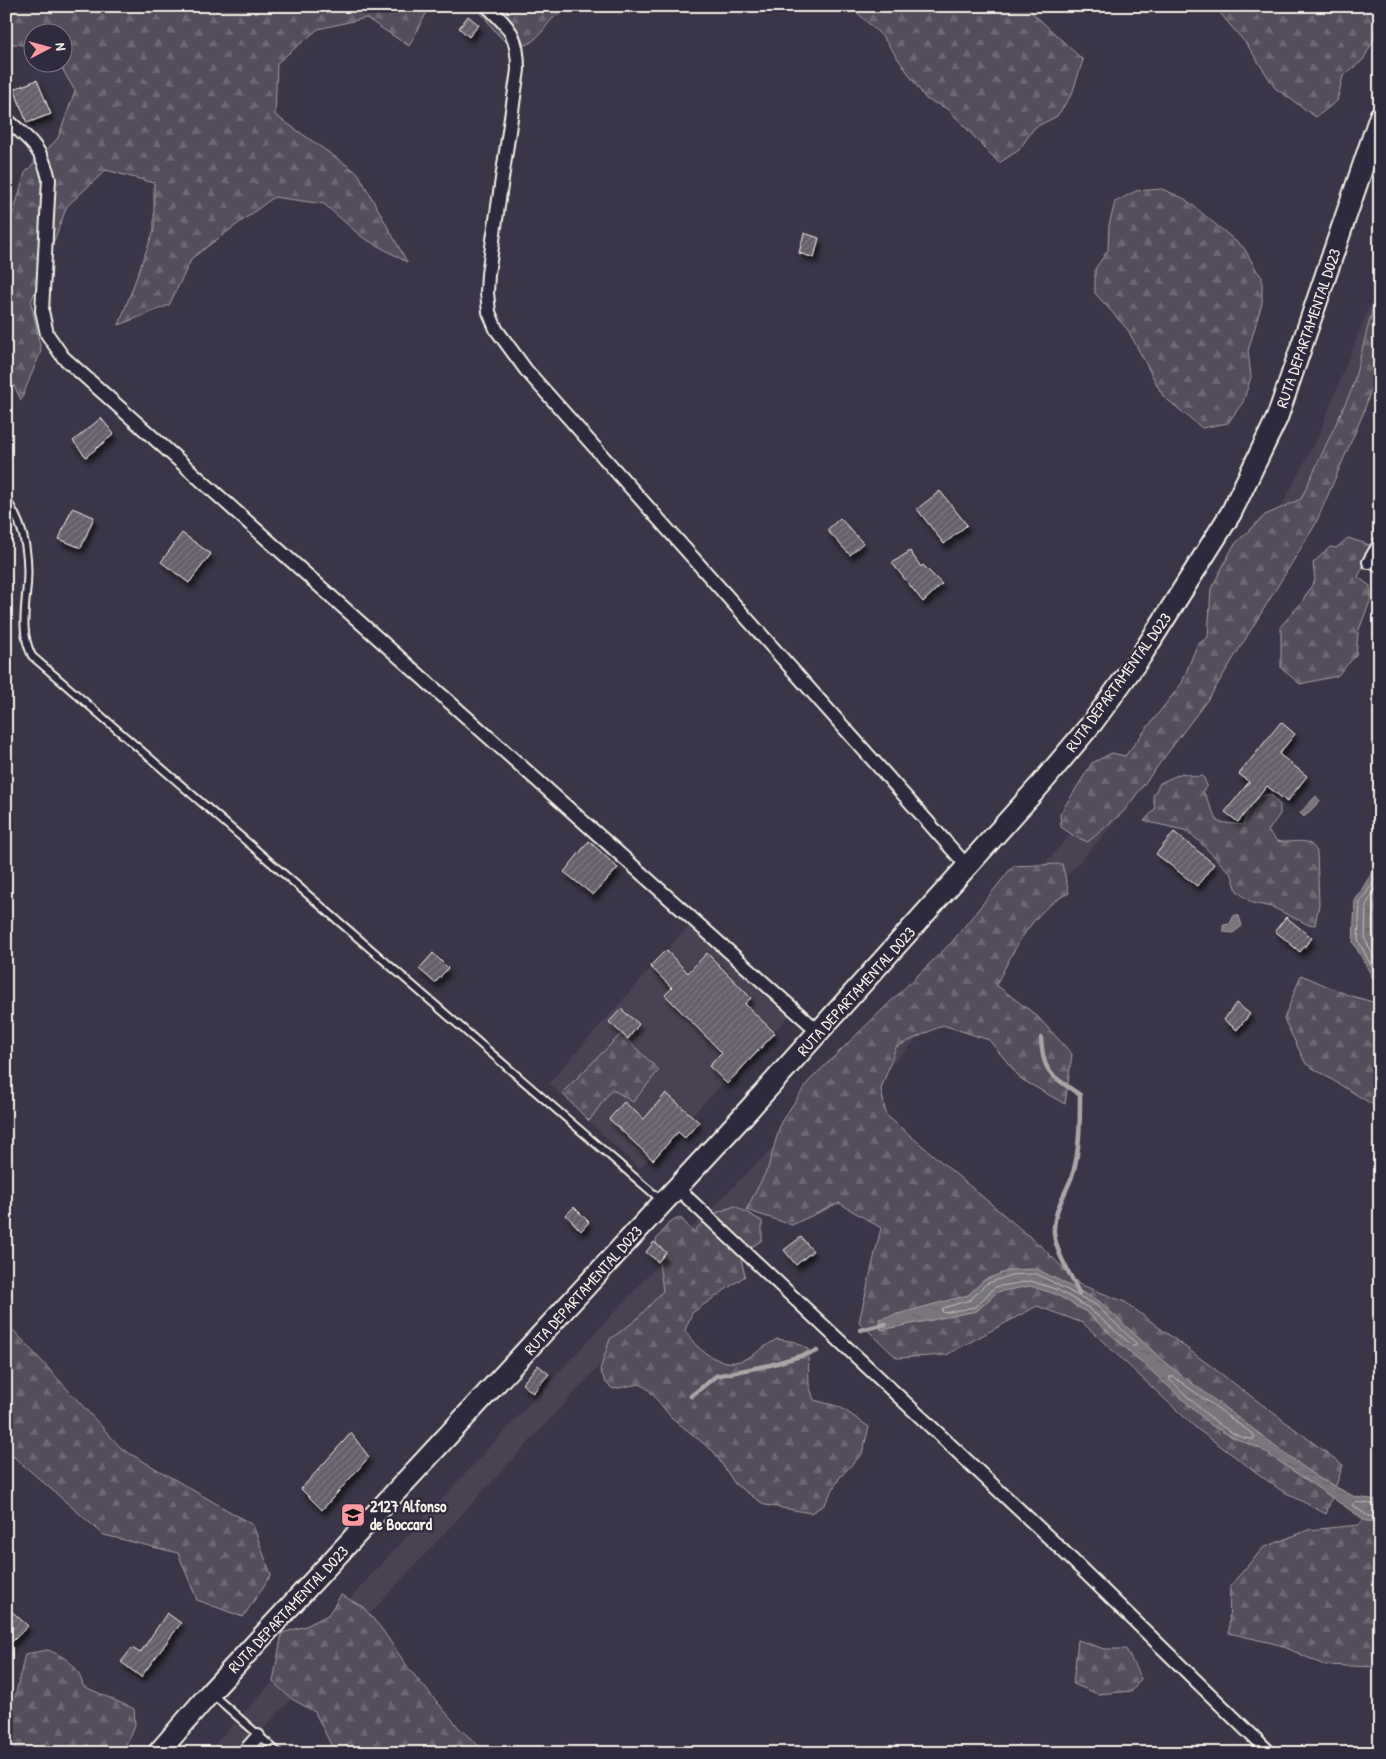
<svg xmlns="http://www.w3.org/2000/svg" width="1386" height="1759" font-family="'Patrick Hand',sans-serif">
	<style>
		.built { fill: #484352 }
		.forest { fill: url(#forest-firs); stroke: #a4a0a2 }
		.water { fill: url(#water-ripples); stroke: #aaa6a7 }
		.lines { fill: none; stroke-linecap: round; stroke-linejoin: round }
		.shore { stroke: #c2bfbc; stroke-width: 1 }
		.stream { stroke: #aaa6a7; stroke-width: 4.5 }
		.building { fill: url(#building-hatch); stroke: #f4f1e8; filter: url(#shadow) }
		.lane-casing { stroke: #f4f1e8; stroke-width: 10 }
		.street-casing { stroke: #f4f1e8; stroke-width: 16 }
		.primary-casing { stroke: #f4f1e8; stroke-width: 24 }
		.lane { stroke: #2f2a3d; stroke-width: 6 }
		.street { stroke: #2f2a3d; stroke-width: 12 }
		.primary { stroke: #2f2a3d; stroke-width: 20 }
		.labels { text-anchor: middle; stroke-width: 4.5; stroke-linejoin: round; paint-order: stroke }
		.street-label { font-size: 16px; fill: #f4f1e8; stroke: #2f2a3d }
		.poi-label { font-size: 16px; font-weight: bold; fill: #f4f1e8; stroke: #2f2a3d; text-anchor: start }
	</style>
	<defs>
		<pattern id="forest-firs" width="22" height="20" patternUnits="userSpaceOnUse" patternTransform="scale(1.25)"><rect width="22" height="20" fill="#534e5c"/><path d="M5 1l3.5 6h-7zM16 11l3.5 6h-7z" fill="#6c6873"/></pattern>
		<pattern id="water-ripples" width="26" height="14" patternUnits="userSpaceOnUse" patternTransform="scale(1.25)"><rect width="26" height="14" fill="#78747b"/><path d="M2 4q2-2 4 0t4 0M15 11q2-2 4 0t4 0" fill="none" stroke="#636063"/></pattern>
		<pattern id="building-hatch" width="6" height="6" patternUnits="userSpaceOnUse" patternTransform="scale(1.25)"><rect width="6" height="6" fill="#65616c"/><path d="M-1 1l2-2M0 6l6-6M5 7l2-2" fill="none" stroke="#7c7881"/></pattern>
		<filter id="shadow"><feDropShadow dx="3" dy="5.5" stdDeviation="2.5" flood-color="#0009"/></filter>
	</defs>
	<rect width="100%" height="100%" fill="#3b3647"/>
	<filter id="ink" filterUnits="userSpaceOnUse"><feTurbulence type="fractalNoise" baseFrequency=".02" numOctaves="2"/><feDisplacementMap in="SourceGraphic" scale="10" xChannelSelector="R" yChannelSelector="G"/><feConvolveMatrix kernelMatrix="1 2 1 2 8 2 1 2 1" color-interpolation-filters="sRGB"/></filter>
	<g filter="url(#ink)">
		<path class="built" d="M1380,279v67l-163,334 -89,128 -187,207 -228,228 -472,510h-34l488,-528 230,-229 186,-206 86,-124 120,-227z
			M693,921l97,94 -151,154 -90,-86z"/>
		<path class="forest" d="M6,6h424l-21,40 -43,-28 -48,11 -41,34 -2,52 83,58 49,89 -45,-25 -38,-33 -50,-7 -82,61 -23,47 -50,20 35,-95v-47l-48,-13 -39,36 -36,96 10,49 -20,49 -15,-31v-131l19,-65 33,-35 17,-47 -16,-28 3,-1v-30h-30v14l-26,-3z
			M486,6h81c-5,5 -10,9 -15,13 -11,13 -23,35 -44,24 -10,-5 -19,-21 -27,-30z
			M850,6h175l58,54 -11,34 -15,22 -23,12 -15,22 -20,13 -51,-54 -22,-10 -43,-62z
			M1214,6h164l-3,31 -12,23 -20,16 -6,25 -21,16 -41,-29 -27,-42z
			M1162,189l23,10 59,49 13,23 5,6v26l-14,48 3,26 -8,25 -15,21 -26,5 -39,-32 -35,-66 -33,-37v-24l13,-19 1,-25 6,-23 21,-11z
			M1380,280v81l-17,53 -48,111 -104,170 -87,116 -36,31 -14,-6 -13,-9 -1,-13 32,-51 20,-10 13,3 57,-73 15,-38 11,-8 3,-48 23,-44 31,-30 36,-16 51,-110z
			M1348,538l25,8 -15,31 12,9 1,13 -13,33 -2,23 -19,21 -37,8 -19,-16v-42l21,-24 13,-22 -2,-17 17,-16 6,1z
			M1182,773l15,4 6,-1 4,10 -4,5 15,31 25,3c4,-12 12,-33 28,-30l9,10v9l-12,17 9,10c15,4 31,-7 40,11l2,52 -4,21 -8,-1 -35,-17 -20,-4 -15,-12 -5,-16 -35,-36 -13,-9 -40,-9 11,-12 -2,-13 7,-13z
			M1062,864l7,29c-37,17 -55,57 -73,92l40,30 36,39 -7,50 -44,-25 -32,-39 -46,-15 -47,22 -15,42 5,26 157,133 36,36 46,18 218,163 -17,49 -47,-25 -83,-61 -113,-105 -46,-17 -91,49 -49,3 -38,-36 22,-94 -42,-25 -47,22 -46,-15 22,-42 13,-46 28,-41 143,-139 61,-76z
			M1301,975l47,20 32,9v105l-74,-45 -22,-45z
			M621,1034l38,36 -26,32 -21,-13 -23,32 -27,-28z
			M735,1206l27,15v19l-22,15 5,21 -53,37 -7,17c10,19 35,39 58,30 12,-5 23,-15 34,-21l19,3 12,7 1,36 5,15 26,7 29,20 -7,27 -22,23 -16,28 -13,8 -46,-8 -30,-21 -21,-32 -43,-35 -23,-28 -8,-5 -27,5 -7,-6 -6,-13 10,-31 25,-18 28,-30 -7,-51 12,-16 12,-7 13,15 20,-18z
			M6,1322l116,127 131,76 18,50 -28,42 -46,-17 -19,-47 -74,-18 -98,-85z
			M1380,1497v162l-6,8 -50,-2 -44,-20 -51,-12 1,-47 33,-38 45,-18 51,-5z
			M341,1595l22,12 18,21 28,41 51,60 19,17 14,7h-47l-13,-4 -9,4h-89l-20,-41 -23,-13 -19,-17 9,-49 24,-7 22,-11z
			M1078,1640l26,9h22l15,30 -9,12 -34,3 -25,-10z
			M48,1650c19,8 30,15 35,36l51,23 1,16 -13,28h-32l-2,-9 -12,9h-70v-46l9,-9 10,-44z"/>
		<path class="water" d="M1316,796l4,5 -16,16 -4,-4z
			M1380,866v125l-27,-49 2,-41 19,-32z
			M1234,915l5,1 3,10 -9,7 -9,-1 -1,-7 7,-1z
			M1037,1269l62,32 69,64 149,112 38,20 25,3v22l-14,-1 -105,-72 -27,-11 -23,-13 -126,-114 -30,-17 -25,-8 -33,6 -20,19 -96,19 -2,-11 89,-24 16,-15 26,-10z"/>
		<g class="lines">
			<path class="shore" d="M1380,872l-20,31 -2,37 22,43
				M1380,882l-14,23 -1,34 15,30
				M1380,896c-11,19 -10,38 0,57
				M1037,1274l59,31 40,38v3h-3l-46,-39 -29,-17 -27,-9 -36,6 -20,20 -31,6 -2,-2 1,-3 27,-8 16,-16 25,-9z
				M1170,1377h4l80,58v4c-24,3 -66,-43 -84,-59z
				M1380,1505l-25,-3 -3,3 16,11 12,2"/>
			<path class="stream" d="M1041,1038c2,37 11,37 39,57 0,26 0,60 -9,84 -7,17 -18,34 -17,54 2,20 17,42 25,60
				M860,1330l26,-6
				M691,1396l25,-20 54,-11 47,-14"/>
		</g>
		<path class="building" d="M468,16l11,9 -10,12 -10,-9z
			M37,80l14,34 -24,9 -13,-34z
			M804,233l15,5 -5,20 -15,-5z
			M101,418l13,16 -28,23 -13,-16z
			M940,491l27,34 -23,19 -27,-35z
			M72,508l22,9 -13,31 -22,-9z
			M840,518l23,25 -13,12 -23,-25z
			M182,533l29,21 -22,29 -28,-21z
			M910,551l11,16 2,-2 19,19 -19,18 -31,-39z
			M1281,722l14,12 -16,20 28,22 -20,26 -20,-16 -29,36 -13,-10 24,-30 -10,-8z
			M1174,832l40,32 -17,22 -41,-32z
			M589,841l29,27 -25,27 -29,-23z
			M1286,917l26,21 -12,14 -25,-21z
			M666,950l22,23 19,-20 44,45 -6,6 30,29 -48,51 -18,-18 13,-13 -57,-58 7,-7 -22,-22z
			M433,953l15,15 -13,15 -16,-14z
			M1236,1003l14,11 -13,16 -13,-10z
			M621,1009l18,15 -11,15 -19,-17z
			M666,1093l33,29 -14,16 -7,-6 -25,28 -44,-41 15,-17 20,17z
			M574,1207l15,15 -8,9 -15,-16z
			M801,1237l12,14 -17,14 -12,-15z
			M654,1242l12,10 -8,10 -12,-10z
			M538,1365l11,9 -16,19 -11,-9z
			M351,1433l18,24 -47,53 -21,-21z
			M6,1606l22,20 -22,22z
			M167,1613l14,10 -40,54 -20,-15 11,-14 8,5z"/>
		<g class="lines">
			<defs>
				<path id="lane" d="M6,499c21,30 24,62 20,97 -2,21 -4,40 6,60l630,545
					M1369,562l11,8
					M212,1694l67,59"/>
				<path id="street" d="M487,6c24,23 31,30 31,64l-30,204 -1,19 2,19 7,17 30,41 441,496
					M6,119c23,20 36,29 43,60l-7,132 5,23 16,23 756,675
					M1369,562l11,-19
					M677,1188l383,360 210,205
					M243,1753l15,-17"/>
				<path id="primary" d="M158,1753l52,-60 533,-577 298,-332 52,-62 48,-66 90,-143 46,-95 103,-302"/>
			</defs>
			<use href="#lane" class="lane-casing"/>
			<use href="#street" class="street-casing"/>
			<use href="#primary" class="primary-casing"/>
			<use href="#lane" class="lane"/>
			<use href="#street" class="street"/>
			<use href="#primary" class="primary"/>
		</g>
	</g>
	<defs>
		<symbol id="school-square" viewBox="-11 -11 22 22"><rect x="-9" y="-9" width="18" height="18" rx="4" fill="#ff9aa2" stroke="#2f2a3d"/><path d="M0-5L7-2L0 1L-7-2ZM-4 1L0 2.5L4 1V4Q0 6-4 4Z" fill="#111"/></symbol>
	</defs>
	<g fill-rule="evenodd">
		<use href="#school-square" x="339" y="1501" width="28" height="28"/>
	</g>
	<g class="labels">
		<g class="street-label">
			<text transform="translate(1308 328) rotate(-71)" y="6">RUTA DEPARTAMENTAL D023</text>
			<text transform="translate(1118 682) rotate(-54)" y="6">RUTA DEPARTAMENTAL D023</text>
			<text transform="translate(856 991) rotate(-48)" y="6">RUTA DEPARTAMENTAL D023</text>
			<text transform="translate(583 1290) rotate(-48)" y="6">RUTA DEPARTAMENTAL D023</text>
			<text transform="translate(288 1609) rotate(-47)" y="6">RUTA DEPARTAMENTAL D023</text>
		</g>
		<g class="poi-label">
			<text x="370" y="1512">2127 Alfonso<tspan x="370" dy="18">de Boccard</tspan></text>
		</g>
	</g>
	<rect width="1386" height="1759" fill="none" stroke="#2f2a3d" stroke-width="25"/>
	<rect x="12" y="12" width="1361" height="1734" fill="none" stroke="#f4f1e8" stroke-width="2" filter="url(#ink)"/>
	<g transform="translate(48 48) rotate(84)"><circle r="24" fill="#2f2a3d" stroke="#7e7a81"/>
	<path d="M0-4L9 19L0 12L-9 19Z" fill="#ff9aa2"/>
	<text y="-8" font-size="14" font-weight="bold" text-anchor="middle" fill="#f4f1e8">N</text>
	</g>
</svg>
